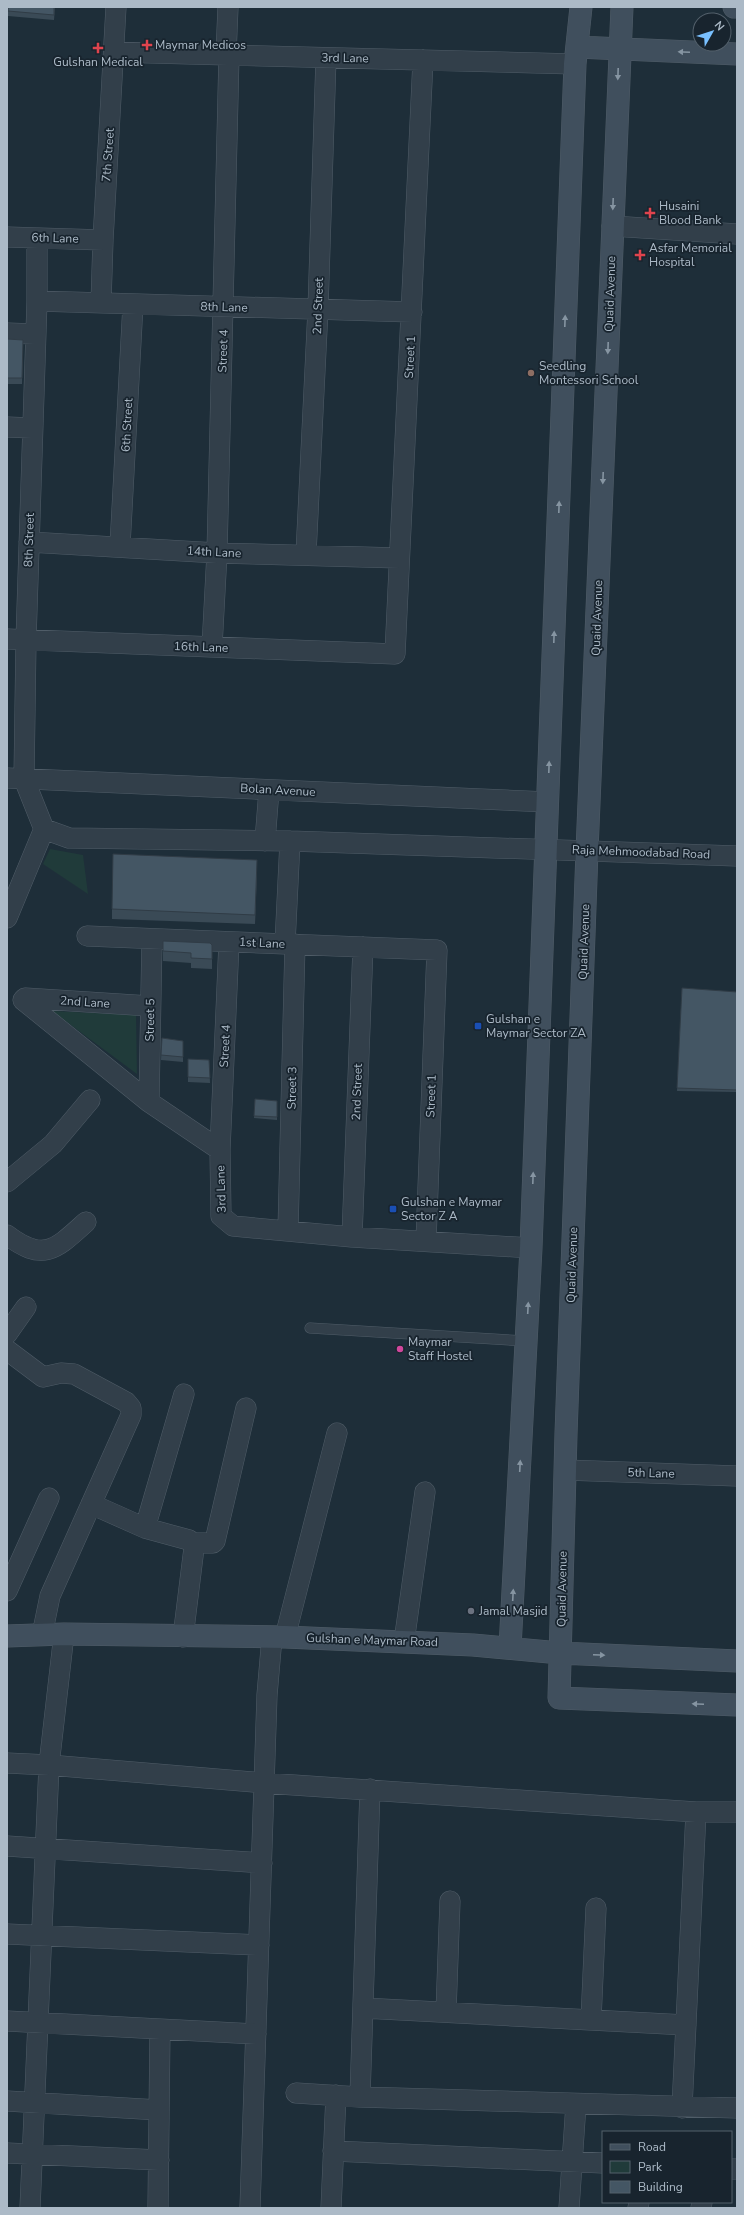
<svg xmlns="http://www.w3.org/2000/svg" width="744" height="2215" font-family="'Nunito Sans',sans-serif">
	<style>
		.green { fill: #203b3a }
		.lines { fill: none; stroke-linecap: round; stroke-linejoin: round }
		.lane-casing { stroke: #505d68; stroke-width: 11 }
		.street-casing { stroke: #505d68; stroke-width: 21 }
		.secondary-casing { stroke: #505d68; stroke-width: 23 }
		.lane { stroke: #323f4a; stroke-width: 10 }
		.street { stroke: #323f4a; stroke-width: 20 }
		.secondary { stroke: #404f5d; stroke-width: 22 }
		.wall { fill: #3a4a56 }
		.shaded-wall { fill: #303c46 }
		.building { fill: #445664; stroke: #303c46 }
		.oneway { fill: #8695a2 }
		.health-dot { fill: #e0444e; stroke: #18242e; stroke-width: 1.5 }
		.education-dot { fill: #8d6e63; stroke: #18242e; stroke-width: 1.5 }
		.transit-dot { fill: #1a4fb4; stroke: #18242e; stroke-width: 1.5 }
		.hotel-dot { fill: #d1479c; stroke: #18242e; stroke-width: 1.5 }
		.worship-dot { fill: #6b7280; stroke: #18242e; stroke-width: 1.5 }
		.labels { text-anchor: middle; stroke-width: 3.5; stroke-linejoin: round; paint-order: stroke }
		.poi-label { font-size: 12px; fill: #acbac7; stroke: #18242e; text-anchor: start }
		.street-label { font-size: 12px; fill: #acbac7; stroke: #18242e }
	</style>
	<rect width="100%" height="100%" fill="#1e2e39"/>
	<path class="green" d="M50,849l33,6 5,39 -45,-30z
		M52,1011l84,4 1,59z"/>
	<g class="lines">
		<defs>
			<path id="lane" d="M310,1328l216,13"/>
			<path id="street" d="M114,52l461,12
				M226,55l2,-48
				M612,226l125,8
				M7,237l96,3
				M37,301l375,11
				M101,303l2,-63 13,-233
				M7,333l28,1
				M7,427l25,1
				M29,542l188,11 182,5
				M120,546l13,-242
				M306,554l12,-245 8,-251
				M7,639l388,15 28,-594
				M212,647l5,-94 12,-498
				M7,778l541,24
				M44,829l25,9 221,3 447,15
				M265,841l4,-51
				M7,918l37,-89 -20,-50 2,-139 11,-339v-63
				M87,936l350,14 -11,291
				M285,944l5,-103
				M150,1006l-125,-8 -2,2 126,102 71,48 1,66 12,10 119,11 179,11
				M149,1102l3,-163
				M220,1150l9,-208
				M7,1182l46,-38 37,-44
				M288,1231l7,-287
				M7,1235c37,28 49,14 79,-13
				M352,1237l11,-290
				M7,1334l19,-27
				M7,1350l36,27 18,-4 13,1 52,28 5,6v7l-81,181 -8,39
				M565,1470l172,6
				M91,1504l54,24 44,12 4,3h20l2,-2 31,-133
				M145,1528l39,-134
				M7,1591l42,-93
				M183,1637l11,-89 -1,-5
				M285,1637l52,-204
				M404,1642l21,-150
				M7,1763l42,2 215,18 432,29h41
				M7,1846l255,17
				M7,1934l252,11
				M363,2008l323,17
				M446,2012l4,-111
				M591,2020l5,-112
				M7,2021l249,13
				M296,2093l64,4 377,11
				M360,2097l10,-308
				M7,2101l152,9
				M682,2108l14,-296
				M333,2151l270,12
				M7,2153l152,7
				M731,2169h6
				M30,2208l19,-443 15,-131
				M158,2208l2,-179
				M250,2208l17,-513 5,-58
				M331,2208l5,-113
				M569,2208l7,-104
				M638,2208l1,-6
				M701,2208l1,-6"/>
			<path id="secondary" d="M622,7l-35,844 -21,583 -7,264 178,7
				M734,7h3
				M577,47l160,7
				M7,1636l57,-2 221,3 188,8 87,8 177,8
				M510,1648l21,-400 44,-1184 6,-57"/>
		</defs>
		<use href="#lane" class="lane-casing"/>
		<use href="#street" class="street-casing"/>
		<use href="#secondary" class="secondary-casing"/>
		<use href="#lane" class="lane"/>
		<use href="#street" class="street"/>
		<use href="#secondary" class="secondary"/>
	</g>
	<path class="wall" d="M8,7h47l-1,13 -46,-4z
		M7,339l16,1 -1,44h-15z
		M257,870l-2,54 -143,-5v-10z
		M163,941l49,4v24l-21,-1v-5l-28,-2z
		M682,988l55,4v100l-60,-1z
		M162,1038l21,3v21l-22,-2z
		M188,1059l21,1 1,23 -22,-1z
		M255,1099l22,2v19l-23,-2z"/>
	<path class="shaded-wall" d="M257,860v10l-2,54v-9z"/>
	<path class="building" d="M8,7h46v8l-46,-4z
		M7,339l16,1 -1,38h-15z
		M113,854l144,6 -2,55 -143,-6z
		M163,941l47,2 2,2v14l-21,-1v-5l-28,-2z
		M682,988l55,4v98l-60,-2z
		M162,1038l21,3v16l-22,-2z
		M188,1059l21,1 1,18 -22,-1z
		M255,1099l22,2v16l-23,-1z"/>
	<defs><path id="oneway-solid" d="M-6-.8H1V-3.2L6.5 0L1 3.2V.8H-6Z"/></defs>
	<g class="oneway">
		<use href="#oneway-solid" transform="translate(684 52) rotate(-178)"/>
		<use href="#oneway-solid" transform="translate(618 74) rotate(92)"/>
		<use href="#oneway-solid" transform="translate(613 204) rotate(92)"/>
		<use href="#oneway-solid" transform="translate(565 321) rotate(-88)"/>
		<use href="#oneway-solid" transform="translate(608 348) rotate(92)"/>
		<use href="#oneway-solid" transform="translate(603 478) rotate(92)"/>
		<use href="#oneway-solid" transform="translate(559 507) rotate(-88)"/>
		<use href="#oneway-solid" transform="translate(554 637) rotate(-88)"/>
		<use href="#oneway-solid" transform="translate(549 767) rotate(-88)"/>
		<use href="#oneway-solid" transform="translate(533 1178) rotate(-88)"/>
		<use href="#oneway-solid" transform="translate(528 1308) rotate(-87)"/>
		<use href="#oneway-solid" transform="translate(520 1466) rotate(-87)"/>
		<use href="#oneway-solid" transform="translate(513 1595) rotate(-87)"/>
		<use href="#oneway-solid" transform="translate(599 1655) rotate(3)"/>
		<use href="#oneway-solid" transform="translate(698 1704) rotate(-178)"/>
	</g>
	<g class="health-dot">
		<path d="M145 39h4v4h4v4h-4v4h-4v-4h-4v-4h4z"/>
		<path d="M96 42h4v4h4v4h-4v4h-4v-4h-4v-4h4z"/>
		<path d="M648 207h4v4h4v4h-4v4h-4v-4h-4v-4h4z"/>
		<path d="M638 249h4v4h4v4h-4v4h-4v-4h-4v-4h4z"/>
	</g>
	<circle class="education-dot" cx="531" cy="373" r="4"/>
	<g class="transit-dot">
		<rect x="474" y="1022" width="8" height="8" rx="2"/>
		<rect x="389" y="1205" width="8" height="8" rx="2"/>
	</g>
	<circle class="hotel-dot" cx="400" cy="1349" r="4"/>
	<circle class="worship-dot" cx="471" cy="1611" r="4"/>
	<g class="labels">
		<g class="poi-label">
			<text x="155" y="49">Maymar Medicos</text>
			<text x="98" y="66" text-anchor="middle">Gulshan Medical</text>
			<text x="659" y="210">Husaini<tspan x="659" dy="14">Blood Bank</tspan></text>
			<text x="649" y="252">Asfar Memorial<tspan x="649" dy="14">Hospital</tspan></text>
			<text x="539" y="370">Seedling<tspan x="539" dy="14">Montessori School</tspan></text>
			<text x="486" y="1023">Gulshan e<tspan x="486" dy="14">Maymar Sector ZA</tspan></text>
			<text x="401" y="1206">Gulshan e Maymar<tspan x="401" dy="14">Sector Z A</tspan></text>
			<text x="408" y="1346">Maymar<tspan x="408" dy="14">Staff Hostel</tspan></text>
			<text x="479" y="1615">Jamal Masjid</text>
		</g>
		<g class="street-label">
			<text transform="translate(345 58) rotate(1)" y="4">3rd Lane</text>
			<text transform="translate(108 155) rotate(-86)" y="4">7th Street</text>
			<text transform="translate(55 238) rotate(2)" y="4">6th Lane</text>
			<text transform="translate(610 294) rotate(-88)" y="4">Quaid Avenue</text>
			<text transform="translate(318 306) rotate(-88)" y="4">2nd Street</text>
			<text transform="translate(224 307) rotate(2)" y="4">8th Lane</text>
			<text transform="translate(223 351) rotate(-88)" y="4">Street 4</text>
			<text transform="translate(410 357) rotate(-87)" y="4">Street 1</text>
			<text transform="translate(127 425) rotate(-87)" y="4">6th Street</text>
			<text transform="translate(29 540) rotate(-88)" y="4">8th Street</text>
			<text transform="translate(214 552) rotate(3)" y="4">14th Lane</text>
			<text transform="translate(597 618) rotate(-88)" y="4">Quaid Avenue</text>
			<text transform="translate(201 647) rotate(2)" y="4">16th Lane</text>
			<text transform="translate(278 790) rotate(3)" y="4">Bolan Avenue</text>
			<text transform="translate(641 852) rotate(2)" y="4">Raja Mehmoodabad Road</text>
			<text transform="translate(584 942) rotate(-88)" y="4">Quaid Avenue</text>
			<text transform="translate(262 943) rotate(3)" y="4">1st Lane</text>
			<text transform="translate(85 1002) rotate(4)" y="4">2nd Lane</text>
			<text transform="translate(150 1020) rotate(-89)" y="4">Street 5</text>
			<text transform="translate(225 1046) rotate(-87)" y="4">Street 4</text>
			<text transform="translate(292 1088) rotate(-89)" y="4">Street 3</text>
			<text transform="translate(357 1092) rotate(-88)" y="4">2nd Street</text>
			<text transform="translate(431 1096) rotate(-88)" y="4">Street 1</text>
			<text transform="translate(221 1189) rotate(-92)" y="4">3rd Lane</text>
			<text transform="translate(572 1265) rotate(-88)" y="4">Quaid Avenue</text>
			<text transform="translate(651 1473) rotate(2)" y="4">5th Lane</text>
			<text transform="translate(562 1589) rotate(-89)" y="4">Quaid Avenue</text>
			<text transform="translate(372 1640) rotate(2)" y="4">Gulshan e Maymar Road</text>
		</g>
	</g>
	<rect width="744" height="2215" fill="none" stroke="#acbac7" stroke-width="16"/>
	<rect x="602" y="2131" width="130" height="72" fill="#18242e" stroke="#53606b"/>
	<rect x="610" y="2144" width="20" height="6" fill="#404f5d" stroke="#53606b"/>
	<text x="638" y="2151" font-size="12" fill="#acbac7">Road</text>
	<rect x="610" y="2161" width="20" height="12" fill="#203b3a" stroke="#53606b"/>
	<text x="638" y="2171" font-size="12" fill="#acbac7">Park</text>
	<rect x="610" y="2181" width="20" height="12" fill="#445664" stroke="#53606b"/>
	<text x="638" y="2191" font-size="12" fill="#acbac7">Building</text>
	<g transform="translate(712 32) rotate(51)"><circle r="19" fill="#18242e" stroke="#53606b"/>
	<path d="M0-3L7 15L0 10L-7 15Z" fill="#79c0ff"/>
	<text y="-6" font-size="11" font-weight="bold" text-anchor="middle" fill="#acbac7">N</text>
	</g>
</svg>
